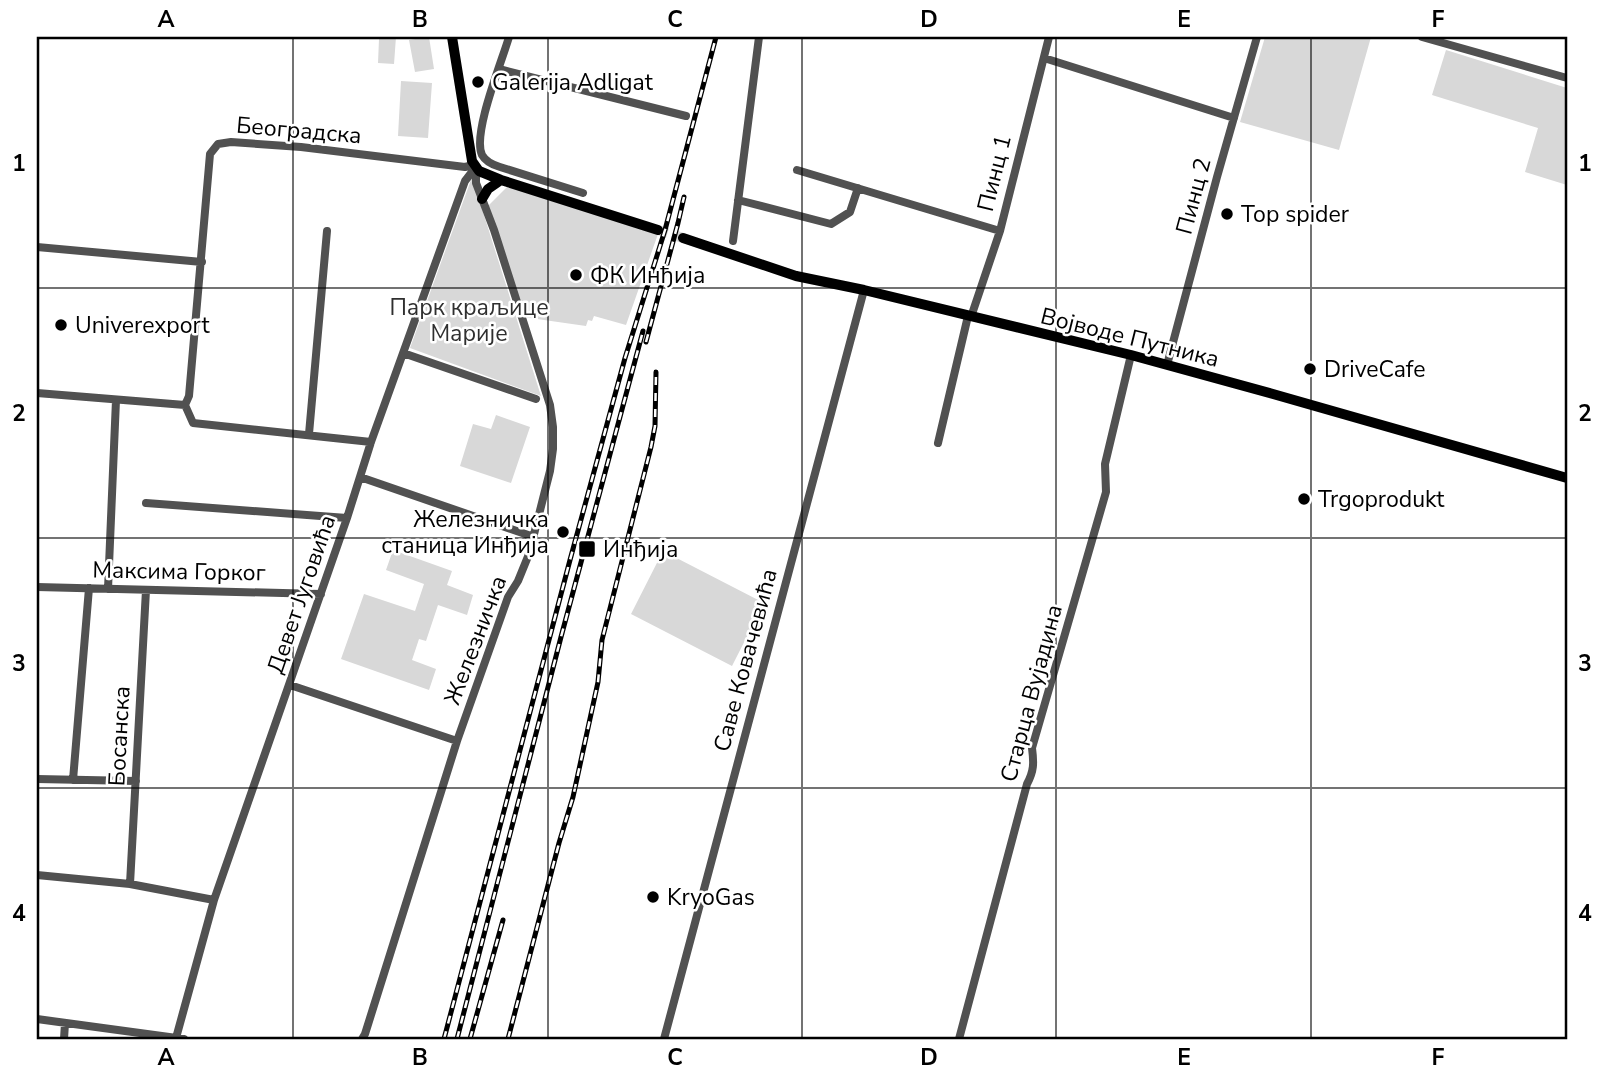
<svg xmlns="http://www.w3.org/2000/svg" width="1604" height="1076" font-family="'Nunito Sans',sans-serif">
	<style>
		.green { fill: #d8d8d8 }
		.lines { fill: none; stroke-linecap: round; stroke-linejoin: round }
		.major-tunnel { stroke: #d9d9d9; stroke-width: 10; stroke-dasharray: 10 5; stroke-linecap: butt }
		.minor { stroke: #515151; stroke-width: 8 }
		.major { stroke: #000; stroke-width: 10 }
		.rail-casing { stroke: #000; stroke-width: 5 }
		.rail { stroke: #fff; stroke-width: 2.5; stroke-dasharray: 8; stroke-linecap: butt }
		.grid { fill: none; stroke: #000; stroke-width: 2; stroke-opacity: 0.55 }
		.poi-dot { fill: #000; stroke: #fff; stroke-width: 2.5 }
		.labels { text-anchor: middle; stroke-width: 5; stroke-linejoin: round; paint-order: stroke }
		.poi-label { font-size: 23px; fill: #000; stroke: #fff; text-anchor: start }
		.street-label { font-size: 23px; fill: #000; stroke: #fff }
		.park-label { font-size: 23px; fill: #2f2f2f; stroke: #fff }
		.neatline { fill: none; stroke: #000; stroke-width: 2.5 }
		.grid-label { font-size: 23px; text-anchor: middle; font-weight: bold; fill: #000 }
	</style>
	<rect width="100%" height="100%" fill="#fff"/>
	<path class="green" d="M377,37h19l-2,27 -16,-1 1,-24z
		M429,37l5,32 -19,3 -6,-32z
		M1265,37h106l-32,113 -99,-28z
		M1446,50l121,38v97l-42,-13 13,-44 -106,-33z
		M401,81l31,2 -4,55 -30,-2z
		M472,177l69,219 -131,-48z
		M508,186l150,48 -32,91 -32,-9 -2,5 -4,-1 -2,6 -63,-9 -35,-111z
		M496,415l34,12 -19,56 -51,-17 13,-42 18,5z
		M393,550l59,21 -5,14 26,10 -6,20 -29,-10 -12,36 -7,-2 -7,21 24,9 -7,21 -88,-31 23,-65 51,17 9,-27 -38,-14z
		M663,551l101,52 -32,63 -101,-52z"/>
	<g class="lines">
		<path class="major-tunnel" d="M658,230l25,8"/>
		<path class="minor" d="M509,37c-7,24 -37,97 -27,118 4,7 11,10 18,12l83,26
			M1422,37l145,41
			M1044,58l190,60
			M499,69l187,47
			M797,170l203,61
			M738,200l93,24 19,-12 8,-24
			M733,241l26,-204
			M37,247l165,15
			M971,317l29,-86 49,-194
			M403,353l133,46
			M1167,365l50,-188 40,-140
			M37,393l148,12
			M185,405l4,-9 21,-242 8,-10 13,-2 70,5 164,20 8,-2
			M185,405l8,18 178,19
			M309,434l18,-203
			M938,443l30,-127
			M360,477l174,60
			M146,503l201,15
			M37,587l284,7
			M108,589l8,-189
			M290,685l167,56
			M37,779l99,2
			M73,780l16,-192
			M37,875l93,9 84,16
			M130,884l16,-294
			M37,1019l147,20
			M176,1038l38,-138 133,-382 24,-76 94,-261 10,-13
			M64,1039l1,-16
			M362,1039l3,-5 92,-293 51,-144 10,-16 11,-27 21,-83 3,-22v-22l-3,-22 -56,-175 -18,-47v-6l3,-6
			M664,1039l200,-749
			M959,1039l68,-255c7,-13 7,-21 5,-36l74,-256 -1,-28 26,-109"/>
		<path class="major" d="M452,37l20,124 7,10 22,9 157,50
			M482,199l6,-10 13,-9
			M683,238l113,38 68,14 267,65 142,39 294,84"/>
		<defs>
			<path id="rail" d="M646,342l32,-119 6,-26
				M444,1039l126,-479 55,-202 40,-128 51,-193
				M457,1039l104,-402 82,-306
				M470,1039l33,-119
				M508,1039l51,-196 14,-46 25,-115 4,-42 49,-193 4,-21 1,-54"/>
		</defs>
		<use href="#rail" class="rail-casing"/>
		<use href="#rail" class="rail"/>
	</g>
	<path class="grid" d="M293,37v1002M548,37v1002M802,37v1002M1056,37v1002M1311,37v1002M37,288h1530M37,538h1530M37,788h1530"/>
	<g class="poi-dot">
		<circle cx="478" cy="82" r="7"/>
		<circle cx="1227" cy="214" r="7"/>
		<circle cx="576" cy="275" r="7"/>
		<circle cx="61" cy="325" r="7"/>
		<circle cx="1310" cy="369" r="7"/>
		<circle cx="1304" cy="499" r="7"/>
		<circle cx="563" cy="532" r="7"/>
		<rect x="578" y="540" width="18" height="18" rx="3.5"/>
		<circle cx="653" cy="897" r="7"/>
	</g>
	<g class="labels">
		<g class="poi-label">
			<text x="492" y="90">Galerija Adligat</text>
			<text x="1241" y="222">Top spider</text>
			<text x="590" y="283">ФК Инђија</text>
			<text x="75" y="333">Univerexport</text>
			<text x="1324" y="377">DriveCafe</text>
			<text x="1318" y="507">Trgoprodukt</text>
			<text x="549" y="527" text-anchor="end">Железничка<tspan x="549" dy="26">станица Инђија</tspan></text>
			<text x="603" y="557">Инђија</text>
			<text x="667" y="905">KryoGas</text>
		</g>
		<g class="street-label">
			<text transform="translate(299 130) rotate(5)" y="8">Београдска</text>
			<text transform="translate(994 173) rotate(-76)" y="8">Пинц 1</text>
			<text transform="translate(1193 196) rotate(-75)" y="8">Пинц 2</text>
			<text transform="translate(1130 337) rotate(14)" y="8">Војводе Путника</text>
			<text transform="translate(179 571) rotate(1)" y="8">Максима Горког</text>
			<text transform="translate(301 594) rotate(-71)" y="8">Девет Југовића</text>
			<text transform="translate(475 640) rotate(-69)" y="8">Железничка</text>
			<text transform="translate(745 660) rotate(-75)" y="8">Саве Ковачевића</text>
			<text transform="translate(1031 693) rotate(-75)" y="8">Старца Вујадина</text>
			<text transform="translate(119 736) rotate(-87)" y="8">Босанска</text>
		</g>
		<g class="park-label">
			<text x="469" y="315">Парк краљице<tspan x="469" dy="26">Марије</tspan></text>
		</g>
	</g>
	<rect width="1604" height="1076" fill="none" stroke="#ffffff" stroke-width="77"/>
	<rect x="38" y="38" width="1528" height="1000" class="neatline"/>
	<g class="grid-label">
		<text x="166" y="27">A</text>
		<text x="420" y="27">B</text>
		<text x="675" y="27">C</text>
		<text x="929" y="27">D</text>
		<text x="1184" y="27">E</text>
		<text x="1438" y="27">F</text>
		<text x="19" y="171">1</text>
		<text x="1585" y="171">1</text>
		<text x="19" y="421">2</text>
		<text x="1585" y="421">2</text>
		<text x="19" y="671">3</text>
		<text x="1585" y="671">3</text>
		<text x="19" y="921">4</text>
		<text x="1585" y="921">4</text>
		<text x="166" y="1065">A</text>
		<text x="420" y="1065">B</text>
		<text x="675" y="1065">C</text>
		<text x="929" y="1065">D</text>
		<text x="1184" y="1065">E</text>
		<text x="1438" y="1065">F</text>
	</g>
</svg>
